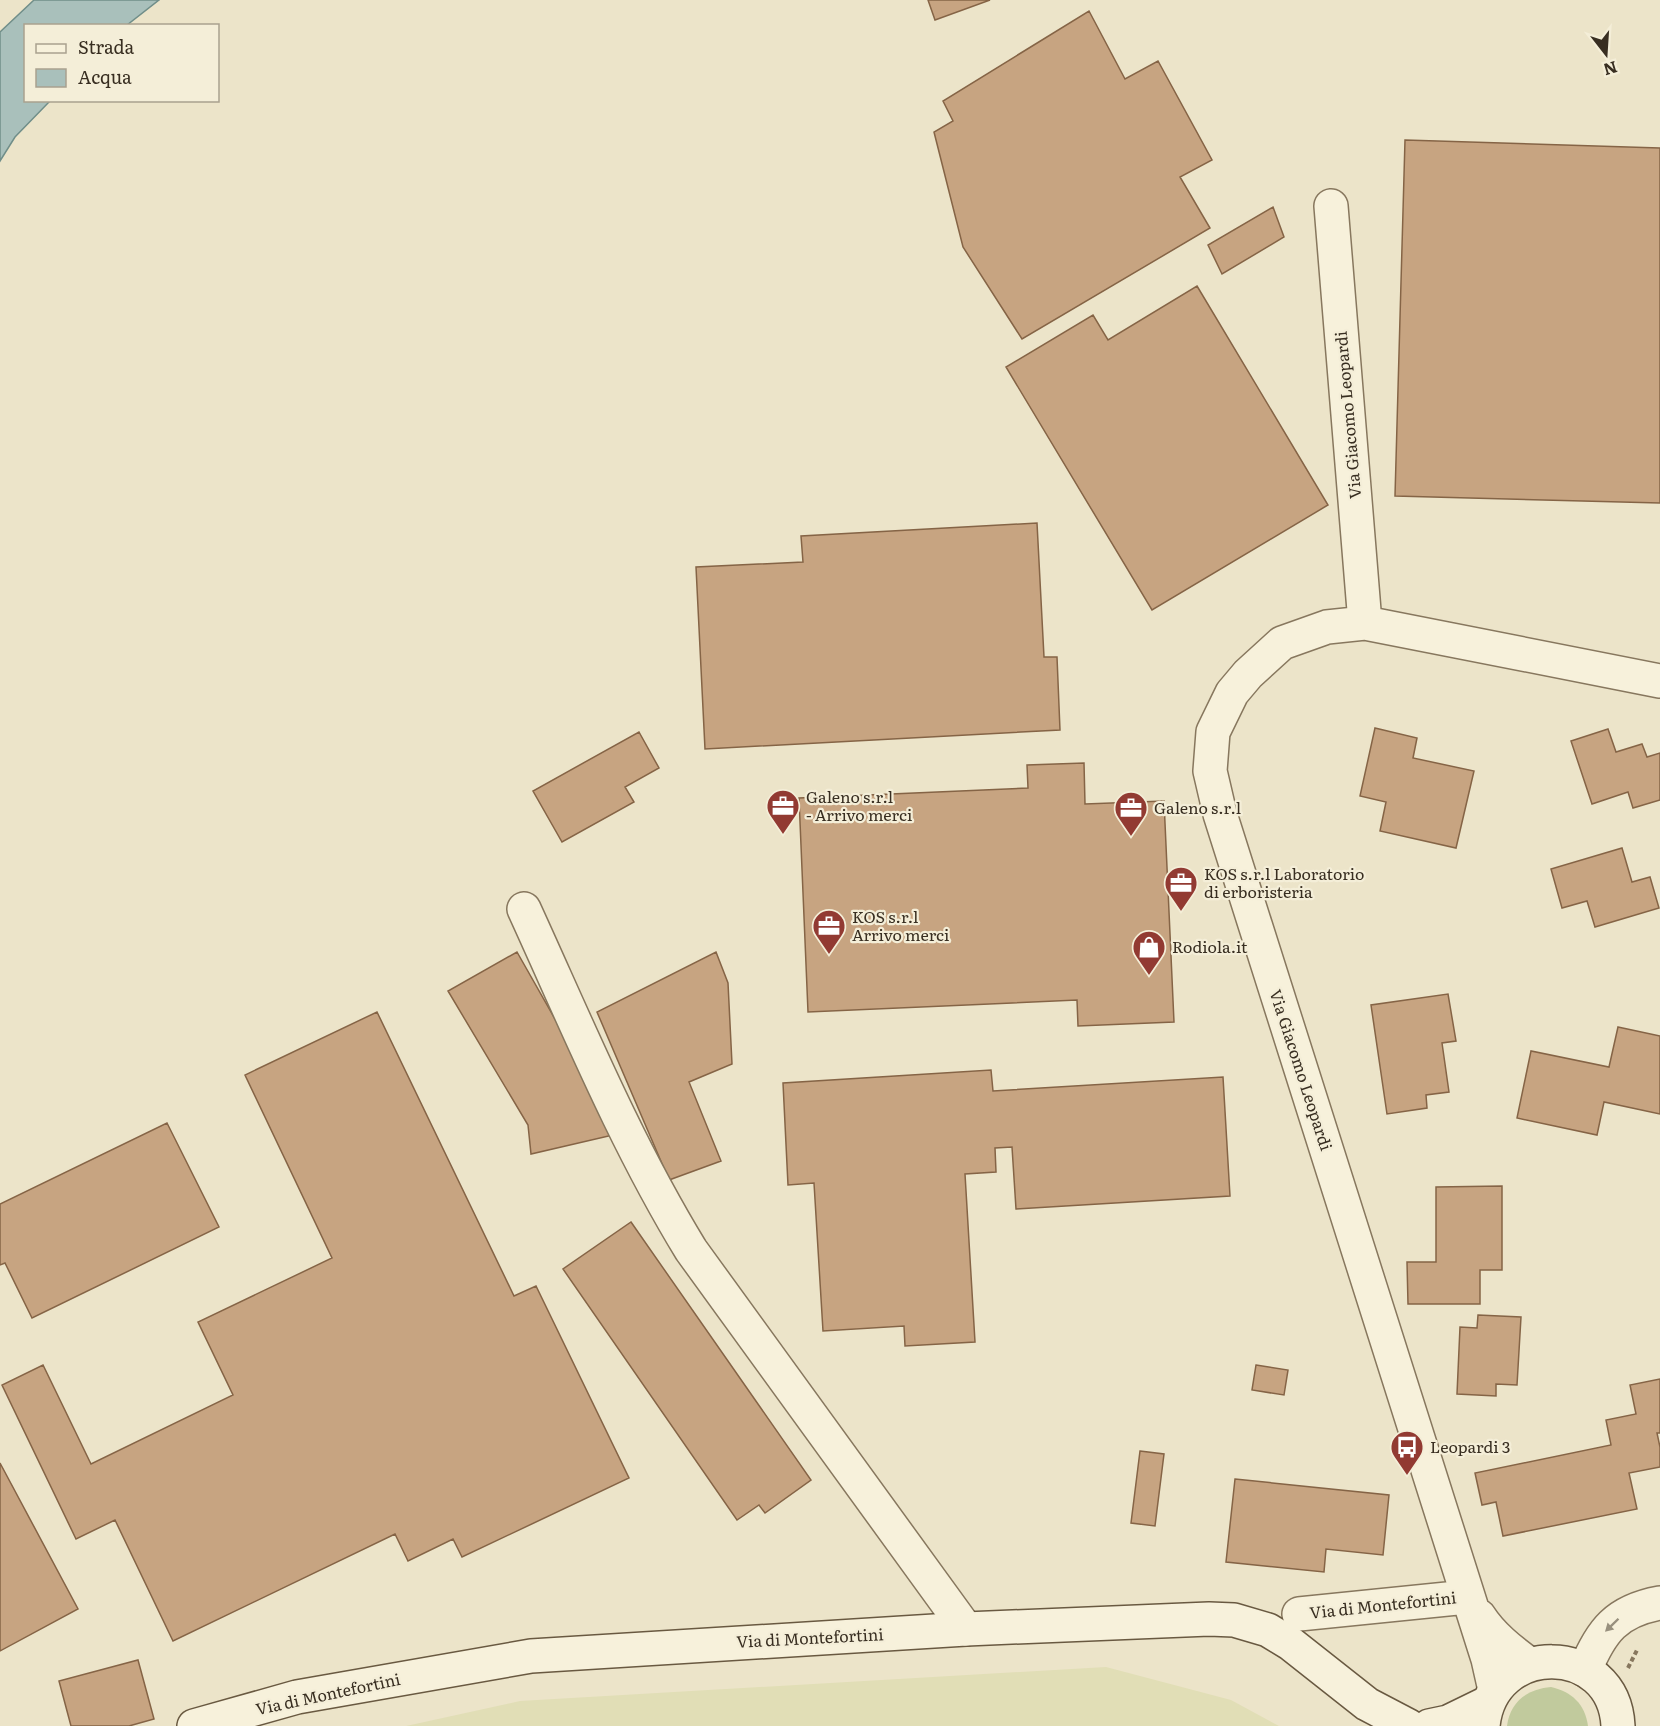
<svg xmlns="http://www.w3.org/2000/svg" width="1660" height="1726" font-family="Literata,serif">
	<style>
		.farmland { fill: #e1deb6 }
		.green { fill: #c1ca9d }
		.water { fill: #a9c0bb; stroke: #708e89; stroke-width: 1.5 }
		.building { fill: #c7a481; stroke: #856446; stroke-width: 1.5 }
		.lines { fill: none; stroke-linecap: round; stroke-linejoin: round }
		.minor-casing { stroke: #87775e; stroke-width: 36 }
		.tertiary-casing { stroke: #87775e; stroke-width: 36 }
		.secondary-casing { stroke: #695941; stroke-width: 36 }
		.path { stroke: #87775e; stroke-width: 4; stroke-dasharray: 4.5 3; stroke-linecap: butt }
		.minor { stroke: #f7f1db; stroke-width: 33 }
		.tertiary { stroke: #f7f1db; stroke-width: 33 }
		.secondary { stroke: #f7f1db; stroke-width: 33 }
		.oneway { fill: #98907e }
		.labels { text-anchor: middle; stroke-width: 4.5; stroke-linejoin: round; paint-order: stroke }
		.street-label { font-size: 16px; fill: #382e21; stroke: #f4eed8 }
		.poi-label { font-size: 16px; fill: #382e21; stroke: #f4eed8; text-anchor: start }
	</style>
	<rect width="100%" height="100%" fill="#ece4c9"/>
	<path class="farmland" d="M1106,1667l125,33 48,26h-873l114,-25z"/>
	<path class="green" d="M1551,1687c21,5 34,17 37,39h-81c3,-24 20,-37 44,-39z"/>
	<path class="water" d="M34,0h125l-32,25 -101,1v74l24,1 -35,36 -15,24v-129z"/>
	<path class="building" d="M928,0h62l-55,20z
		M1089,11l36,68 33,-18 54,99 -32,17 30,51 -188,111 -59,-92 -29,-115 19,-11 -10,-20z
		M1405,140l255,8v355l-265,-7z
		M1273,207l11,30 -62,37 -14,-29z
		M1197,286l131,219 -176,105 -146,-243 87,-52 15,25z
		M1037,523l7,134h13l3,73 -355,19 -9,-182 107,-5 -2,-26z
		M1375,728l42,10 -4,20 61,13 -18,77 -76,-17 6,-29 -26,-6z
		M1608,729l8,23 26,-8 5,13 13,-4v47l-27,8 -5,-16 -36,12 -21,-63z
		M639,732l20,36 -34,19 9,15 -72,40 -29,-51z
		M1084,763l1,41 79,-3 10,221 -96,4 -1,-26 -269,12 -9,-214 229,-10 -1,-23z
		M1622,848l10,34 18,-5 9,31 -64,19 -8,-26 -25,7 -11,-39z
		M517,952l80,141 16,42 -82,19 -3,-29 -80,-134z
		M716,952l12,31 4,81 -43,18 32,79 -52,19 -72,-168z
		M1448,994l8,47 -14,2 7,49 -23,3 1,13 -40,6 -16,-109z
		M377,1012l137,284 22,-10 93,192 -167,79 -9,-18 -45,22 -13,-27 -222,107 -58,-121 -39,19 -74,-154 41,-20 48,99 142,-69 -35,-73 134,-64 -87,-183z
		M1618,1027l42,9v78l-56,-12 -7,33 -80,-17 14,-67 78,16z
		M991,1070l2,21 230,-14 7,119 -214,13 -4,-62 -17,1 1,24 -31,2 10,168 -70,4 -1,-20 -81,5 -9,-148 -26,2 -5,-102z
		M167,1123l52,104 -187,91 -27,-55 -5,2v-61z
		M1502,1186v84h-22v34h-72l-1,-42h29v-75z
		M631,1222l180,258 -46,33 -6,-8 -22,15 -174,-251z
		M1478,1315l43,2 -4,68 -21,-1v12l-39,-2 3,-67 17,1z
		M1256,1365l32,5 -4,25 -32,-5z
		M1660,1379v54h-3l3,14v20l-31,6 8,36 -134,27 -7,-34 -14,3 -7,-32 136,-28 -5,-25 30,-6 -6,-29z
		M1140,1451l24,3 -9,72 -24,-3z
		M0,1463l78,146 -78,42z
		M1235,1479l154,16 -6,60 -57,-6 -2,23 -98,-10z
		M138,1660l16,59 -25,7h-58l-12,-45z"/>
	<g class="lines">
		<defs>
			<path id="minor" d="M1331,206l34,417
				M524,909c53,116 101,233 167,341l275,379
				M1299,1614l168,-17
				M1479,1616c13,20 31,34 50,48
				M1495,1690l-7,-31 -268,-845 -10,-43 3,-39 19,-39 16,-19 34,-31 45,-16 38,-4 295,58"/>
			<path id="tertiary" d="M1585,1670c16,-39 31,-59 75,-67"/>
			<path id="secondary" d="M194,1726l103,-29 234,-41 435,-27 243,-10 25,1 34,10 23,14 76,60 42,22
				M1429,1726l19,-4 39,-19
				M1483,1726c8,-86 131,-85 135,0"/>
		</defs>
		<use href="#minor" class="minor-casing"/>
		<use href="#tertiary" class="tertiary-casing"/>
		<use href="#secondary" class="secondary-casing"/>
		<path class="path" d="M1628,1668l9,-18"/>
		<use href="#minor" class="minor"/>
		<use href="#tertiary" class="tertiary"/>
		<use href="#secondary" class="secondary"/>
	</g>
	<defs><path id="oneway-solid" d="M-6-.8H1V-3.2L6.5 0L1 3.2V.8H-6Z" transform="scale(1.5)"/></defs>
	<use class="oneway" href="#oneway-solid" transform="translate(1612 1625) rotate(136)"/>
	<defs>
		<symbol id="office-pin" viewBox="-11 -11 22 30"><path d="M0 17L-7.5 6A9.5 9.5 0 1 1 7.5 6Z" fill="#923a32" stroke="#f4eed8"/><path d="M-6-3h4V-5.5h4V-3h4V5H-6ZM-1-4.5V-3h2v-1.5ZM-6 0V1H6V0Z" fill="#fff"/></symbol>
		<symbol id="shop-pin" viewBox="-11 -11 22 30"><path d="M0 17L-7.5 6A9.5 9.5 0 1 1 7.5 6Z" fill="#923a32" stroke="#f4eed8"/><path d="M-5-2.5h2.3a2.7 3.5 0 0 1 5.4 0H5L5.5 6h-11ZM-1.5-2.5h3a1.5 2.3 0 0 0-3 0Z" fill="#fff"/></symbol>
		<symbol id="bus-pin" viewBox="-11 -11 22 30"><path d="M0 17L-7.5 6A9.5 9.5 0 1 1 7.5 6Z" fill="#923a32" stroke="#f4eed8"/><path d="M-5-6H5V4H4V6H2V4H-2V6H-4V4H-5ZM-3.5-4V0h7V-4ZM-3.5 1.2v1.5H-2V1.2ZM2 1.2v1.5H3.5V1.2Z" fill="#fff"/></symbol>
	</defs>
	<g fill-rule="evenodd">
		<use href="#office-pin" x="764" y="787" width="38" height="52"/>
		<use href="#office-pin" x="1112" y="789" width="38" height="52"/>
		<use href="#office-pin" x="1162" y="864" width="38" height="52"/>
		<use href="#office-pin" x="810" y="907" width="38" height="52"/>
		<use href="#shop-pin" x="1130" y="928" width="38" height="52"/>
		<use href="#bus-pin" x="1388" y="1428" width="38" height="52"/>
	</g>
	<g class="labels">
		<g class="street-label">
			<text transform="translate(1348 415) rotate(-95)" y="6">Via Giacomo Leopardi</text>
			<text transform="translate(1301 1070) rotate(72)" y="6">Via Giacomo Leopardi</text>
			<text transform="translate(1383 1605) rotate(-6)" y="6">Via di Montefortini</text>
			<text transform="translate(810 1638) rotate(-3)" y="6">Via di Montefortini</text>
			<text transform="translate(328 1694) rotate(-12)" y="6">Via di Montefortini</text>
		</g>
		<g class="poi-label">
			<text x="806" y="803">Galeno s.r.l<tspan x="806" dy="18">- Arrivo merci</tspan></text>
			<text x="1154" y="814">Galeno s.r.l</text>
			<text x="1204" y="880">KOS s.r.l Laboratorio<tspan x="1204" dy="18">di erboristeria</tspan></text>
			<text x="852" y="923">KOS s.r.l<tspan x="852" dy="18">Arrivo merci</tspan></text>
			<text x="1172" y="953">Rodiola.it</text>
			<text x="1430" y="1453">Leopardi 3</text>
		</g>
	</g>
	<rect x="24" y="24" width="195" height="78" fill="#f4eed8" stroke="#a9a18f" stroke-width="1.5"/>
	<rect x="36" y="44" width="30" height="9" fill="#f7f1db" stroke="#a9a18f" stroke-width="1.5"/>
	<text x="78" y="54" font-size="18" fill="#382e21">Strada</text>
	<rect x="36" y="69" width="30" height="18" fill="#a9c0bb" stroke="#a9a18f" stroke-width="1.5"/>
	<text x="78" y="84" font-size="18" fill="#382e21">Acqua</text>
	<g transform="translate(1606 54) rotate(163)" stroke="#f4eed8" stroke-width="4.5" paint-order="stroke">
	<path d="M0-4.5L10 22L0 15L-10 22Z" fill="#382e21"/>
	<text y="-9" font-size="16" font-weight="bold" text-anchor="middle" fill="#382e21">N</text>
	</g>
</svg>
